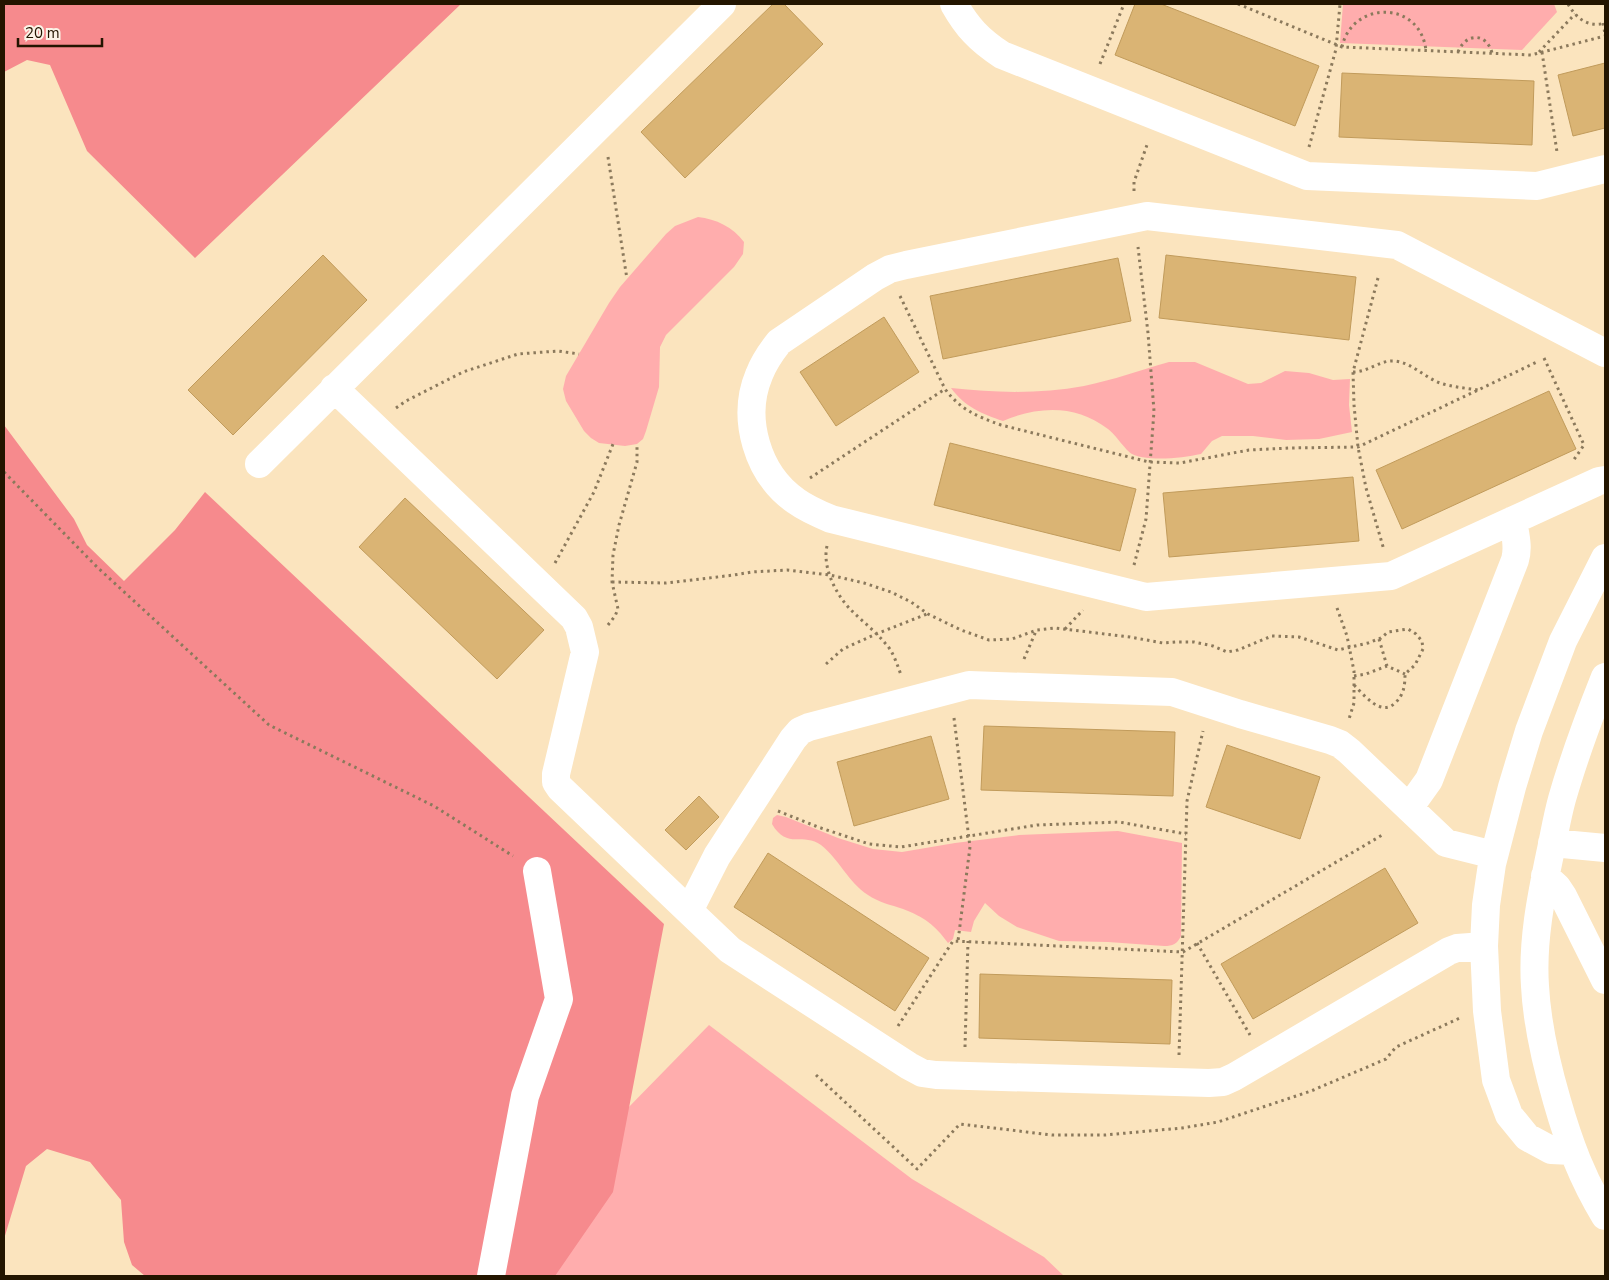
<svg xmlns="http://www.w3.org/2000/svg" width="1609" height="1280" font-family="'Nunito Sans',sans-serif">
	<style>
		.green { fill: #ffadad }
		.forest { fill: #f68a8d }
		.building { fill: #dab474; stroke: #c19b5b }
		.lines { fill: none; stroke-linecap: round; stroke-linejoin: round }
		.path { stroke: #8b795c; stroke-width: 3; stroke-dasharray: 2.5 4; stroke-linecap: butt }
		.minor { stroke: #fff; stroke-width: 28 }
	</style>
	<rect width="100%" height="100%" fill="#fbe4be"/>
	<path class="green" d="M1343,4h211l3,8 -35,38 -182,-7z
		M698,217c18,2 35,10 46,25l-1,12 -9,13 -68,68 -6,12 -1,40 -13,44 -3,8 -6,5 -12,2 -26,-3 -8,-5 -7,-7 -18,-30 -3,-12 3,-13 43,-73 11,-16 46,-53 9,-8z
		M1169,362h26l53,22 13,-1 24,-12 24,2 24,7 17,-1 -1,26 3,27 -33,7 -33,1 -33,-4h-31l-10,5 -11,13c-19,4 -52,8 -69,0 -6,-3 -16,-19 -24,-25 -32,-25 -70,-23 -105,-8 -21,-7 -38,-14 -52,-33 45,5 89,6 133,-2 29,-6 57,-16 85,-24z
		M777,815l9,2 52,21 35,11 29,3 53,-9 64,-8 99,-4 64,12 -1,93c-4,8 -8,10 -17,10l-56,-4 -49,-1 -42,-14 -18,-11 -14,-13 -11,18 -3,11 -16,-2 -2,9 -5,4c-13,-18 -24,-26 -45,-34 -12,-4 -25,-7 -35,-14 -20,-13 -29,-36 -47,-50 -17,-13 -34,5 -49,-21l1,-6z
		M709,1025l203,154 132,78 20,19h-573l8,-36z"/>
	<path class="forest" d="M4,4h457l-266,254 -108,-107 -37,-86 -23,-5 -23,12z
		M4,425l70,94 13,26 37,36 51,-51 30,-38 459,432 -51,268 -58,84h-410l-13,-11 -8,-23 -3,-42 -31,-38 -43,-13 -21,17 -22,73z"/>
	<path class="building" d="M773,4h11l39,40 -138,134 -44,-46z
		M1135,4h26l158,62 -24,60 -180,-71z
		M1605,63v65l-32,8 -15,-61z
		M1342,73l192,8 -2,64 -193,-8z
		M323,255l44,45 -134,135 -45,-45z
		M1166,255l190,22 -7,63 -190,-22z
		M1118,258l13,63 -188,38 -13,-63z
		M884,317l35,55 -83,54 -36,-54z
		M1549,391l27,58 -174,80 -26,-59z
		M950,443l186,46 -16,62 -186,-46z
		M1353,477l6,64 -190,16 -6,-64z
		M405,498l139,132 -47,49 -138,-132z
		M984,726l191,6 -2,64 -192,-6z
		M931,736l18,63 -95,27 -17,-64z
		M1227,745l93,32 -20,62 -94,-32z
		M699,796l20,21 -33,33 -21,-20z
		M768,853l161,105 -34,53 -161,-104z
		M1385,868l33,55 -165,96 -32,-55z
		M980,974l192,6 -2,64 -191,-6z"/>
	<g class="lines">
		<path class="path" d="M1238,4l104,43 189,8 74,-19
			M1568,4c8,14 20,24 37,19
			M1603,23l2,11
			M1342,47c10,-47 79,-47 84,4
			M1458,52c8,-20 29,-19 34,1
			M1539,52l36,-38
			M1542,52l15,100
			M1100,64l24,-60
			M1309,147l27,-98 4,-45
			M608,157l19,122
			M1134,191v-9l14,-40
			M1378,278l-25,94 1,33 4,42 8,41 18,62
			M900,296l45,93c16,21 31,27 56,36l148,37 31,1 69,-13 41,-2 68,-1 181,-86
			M1544,358l40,87 -11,16
			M1353,372c15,0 27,-12 41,-11 17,1 30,16 46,22 12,4 25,5 38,7
			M396,408l10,-7 57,-29 55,-18 40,-3 21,3
			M4,472l93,95 172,158 165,81 79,50
			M810,478l135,-89
			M827,546c-5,21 9,49 24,64 11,11 24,21 34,33 8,8 12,21 16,32
			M555,563l39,-71 19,-48
			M1134,565l12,-46 8,-108 -6,-78 -10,-86
			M612,582l54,1 68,-8 18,-3 35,-2 43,5 34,8 27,9 20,10 17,12 33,16 28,10 23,-1 25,-9 18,-2 75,9 33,6 13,-1h18l19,4 14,6 11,-2 34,-14 27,1 39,13 30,-7 13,-5 7,-6 20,-3 8,5 6,7 1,8 -8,16 -10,9c0,11 -1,21 -10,29 -14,14 -31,-8 -41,-18
			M1337,608l10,28 7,35v32l-5,16
			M608,625l7,-9 3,-7 -6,-27 1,-27 6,-30 18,-63v-18
			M1065,629l18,-19
			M1379,639l8,27
			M1024,659l12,-28
			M826,664l17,-15 33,-15 51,-20
			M1354,676l12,-2 21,-8 18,8
			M954,718l16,129 -12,94
			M778,811l40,16 51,17 32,3 136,-22 82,-3 67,12
			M1197,943l53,92
			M898,1026l55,-85 230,11 201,-118
			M965,1047l3,-106
			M1179,1055l8,-254 16,-70
			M816,1075l101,94 43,-45 92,11h53l77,-7 36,-6 93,-31 75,-32 10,-12 64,-29"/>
		<path class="minor" d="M954,4c13,23 25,36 48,51l305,121 230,10 68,-17
			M1605,353l-208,-108 -250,-29 -241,49 -16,4 -15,8 -96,65c-8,10 -15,20 -20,33 -18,43 -2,99 37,126 11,8 23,13 35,18l315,78 245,-21 208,-95 6,-1
			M334,388l240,230 5,9 6,25 -29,122v8l4,6 129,123
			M259,464l463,-460
			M1605,677c-16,40 -31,80 -43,122 -5,18 -8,37 -12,55 -9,43 -18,88 -15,132 2,39 11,77 22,115 12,42 25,77 48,115
			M1409,808l20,-28 86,-220c4,-13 0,-26 -2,-40
			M1552,843l53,5
			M1545,876l12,11 6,9 42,84
			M1484,946l-27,2 -8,3 -215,126 -11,5 -14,1 -273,-8 -14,-2 -13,-7 -179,-116 -41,-39 28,-55 76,-117 7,-8 9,-4 160,-42 203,7 68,22 90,26 10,4 9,7 97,92 48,12
			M1572,1151l-21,-1 -24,-13 -18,-22 -13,-35 -9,-69 -3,-65 2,-41 6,-41 20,-77 17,-56 34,-90 42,-83
			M491,1276l34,-180 34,-97 -22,-128"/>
	</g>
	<rect width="1609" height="1280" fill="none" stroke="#231500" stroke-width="10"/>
	<path d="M18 38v8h84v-8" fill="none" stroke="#231500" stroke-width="2.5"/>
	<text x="25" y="38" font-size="15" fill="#231500" stroke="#fbf3e7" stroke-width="4" paint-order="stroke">20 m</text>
</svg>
